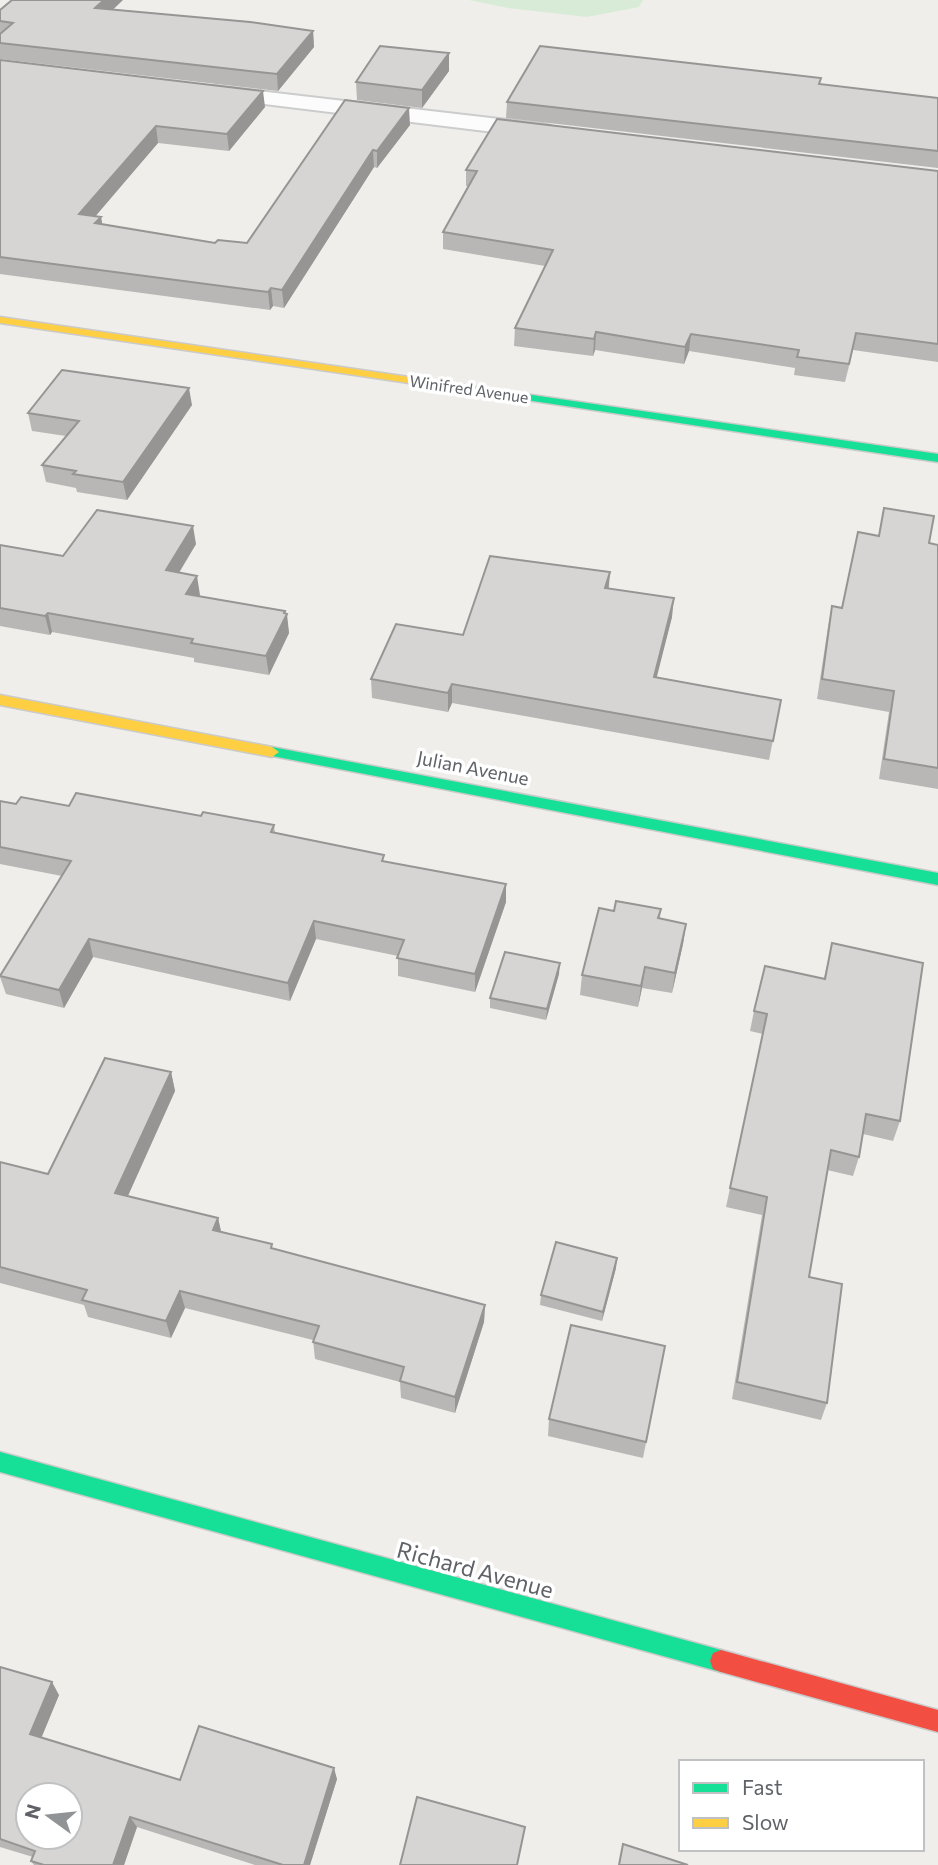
<svg xmlns="http://www.w3.org/2000/svg" width="938" height="1865" font-family="Commissioner,sans-serif">
	<style>
		.green { fill: #d8ebd6 }
		.lines { fill: none; stroke-linecap: round; stroke-linejoin: round }
		.street-casing { stroke: #cbcccc; stroke-width: 4 }
		.fast-casing { stroke: #cacacb; stroke-width: 3 }
		.slow-casing { stroke: #cacacb; stroke-width: 3 }
		.jam-casing { stroke: #cacacb; stroke-width: 3 }
		.street { fill: #fdfcfc; fill-rule: evenodd }
		.fast { fill: #16e098; fill-rule: evenodd }
		.slow { fill: #ffcf43; fill-rule: evenodd }
		.jam { fill: #f24e42; fill-rule: evenodd }
		.wall { fill: #b8b7b5 }
		.shaded-wall { fill: #969594 }
		.building { fill: #d6d5d3; stroke: #969594; stroke-width: 2; fill-rule: evenodd }
		.labels { text-anchor: middle; stroke-width: 7; stroke-linejoin: round; paint-order: stroke }
		.far-street-label { font-size: 16px; fill: #5f6368; stroke: #fff }
		.street-label { font-size: 19px; fill: #5f6368; stroke: #fff }
		.near-street-label { font-size: 23px; fill: #5f6368; stroke: #fff }
	</style>
	<rect width="100%" height="100%" fill="#efeeea"/>
	<path class="green" d="M469,0h174l-4,7 -52,10 -79,-9z"/>
	<g class="lines">
		<defs>
			<path id="street" d="M214,86l329,38 8,2 3,5 -3,5 -8,2 -337,-41 -3,-5 3,-5z"/>
			<path id="fast" d="M450,383l488,71v8l-492,-74v-4z
				M272,747l666,126v12l-671,-130 -2,-3z
				M0,1452l721,198 8,3 3,8 -3,8 -8,3 -721,-200z"/>
			<path id="slow" d="M0,317l450,66 6,3 -6,3 -450,-66z
				M0,695l272,52 7,5 -7,5 -272,-52z"/>
			<path id="jam" d="M721,1650l217,60v22l-217,-60 -8,-3 -3,-8 3,-8z"/>
		</defs>
		<use href="#street" class="street-casing"/>
		<use href="#fast" class="fast-casing"/>
		<use href="#slow" class="slow-casing"/>
		<use href="#jam" class="jam-casing"/>
		<use href="#street" class="street"/>
		<use href="#fast" class="fast"/>
		<use href="#slow" class="slow"/>
		<use href="#jam" class="jam"/>
	</g>
	<path class="wall" d="M0,10h113l200,21 1,16 -36,44 -278,-32z
		M449,53v18l-27,37 -65,-8 -1,-18z
		M0,60l265,47 -36,44 -71,-8 -63,73 6,1 1,7 113,19h32l98,-143 65,25 -33,43 -3,-1 -90,141 -11,-2 -3,4 -270,-36z
		M820,84l118,14v70l-432,-50 1,-16z
		M466,170l472,1v191l-85,-12 -8,32 -51,-7 1,-7 -106,-17 -5,13 -89,-14 -2,6 -79,-10 1,-18 30,-62 -102,-17v-17l25,-46h-2z
		M192,405l-65,95 -50,-8 -1,-4 -30,-6 -4,-17 24,-29 -34,-5 -4,-18z
		M929,543l9,2v244l-59,-10 10,-67 -72,-13 11,-72 4,-21 10,2z
		M196,544l-17,29 21,22 -1,1 86,15 4,22 -20,42 -75,-13v-4l-142,-26 -2,3 -50,-9v-81l63,11z
		M610,572l-1,16 63,29 -16,60 125,23 -12,60 -317,-57 -4,9 -76,-14 -1,-19 92,-44z
		M0,801l16,3 53,2 132,10 73,9 1,8 109,28 122,23v18l-31,90 -77,-16v-20l-82,-17 -26,62 -197,-44 -29,51 -58,-14 -6,-17 62,-101 -62,-12z
		M661,909l-1,9 26,6 -3,20 -11,49 -30,-5 -4,19 -58,-12 2,-20 32,-64z
		M832,943l68,178 -7,20 -30,-7 -4,23 -6,19 -26,-6 -18,107 18,126 -6,17 -89,-21 30,-184 -36,-8 37,-173 -13,-3 4,-20 70,-33z
		M559,974l-13,46 -56,-12v-10z
		M171,1072l4,19 -47,105 90,22 3,13 52,18 212,56 -1,17 -29,91 -54,-15 -1,-16 -85,-23 -2,-19 -128,-32 -14,30 -83,-21 -4,-12 -84,-22v-121l48,12z
		M616,1268l-14,53 -62,-16 1,-10z
		M665,1346l-22,112 -95,-22 1,-17z
		M0,1667l59,28 -18,43 139,42 157,-1 -27,86h-55l-118,-38 -13,38h-90l-3,-4 2,-4 -33,-10z"/>
	<path class="shaded-wall" d="M104,0h19l-25,24 -3,-16z
		M313,31l1,16 -36,44 -1,-17z
		M449,53v18l-27,37v-18z
		M263,91l2,16 -36,44 -2,-17z
		M409,108l1,17 -33,43v-17z
		M156,126l2,17 -76,89 -3,-18z
		M373,150l1,17 -90,141 -2,-18z
		M101,217l3,18 -9,-12z
		M271,288l2,18 -3,4 -2,-18z
		M596,332l-1,18 -2,6 1,-17z
		M691,334l-2,17 -5,13 1,-17z
		M189,388l3,17 -65,95 -4,-18z
		M193,526l3,18 -27,45 -3,-19z
		M610,572l-2,19 -3,-3z
		M197,576l3,19 -11,18 -3,-19z
		M674,598l-2,19 -20,79 2,-19z
		M285,611l1,5 1,-2 2,19 -20,42 -3,-19z
		M48,613l4,19 -2,3 -5,-19z
		M452,684v19l-4,9v-19z
		M506,884v18l-31,90v-18z
		M314,921l2,18 -26,62 -2,-18z
		M686,924l-3,20 -11,49 3,-20z
		M89,939l4,18 -29,51 -5,-18z
		M560,963l-1,11 -13,46 1,-11z
		M645,967l-3,21 -4,19 3,-21z
		M171,1072l4,19 -54,120 -6,-18z
		M218,1218l4,18 -9,-6z
		M617,1258l-1,10 -14,53 1,-9z
		M180,1291l5,17 -14,30 -5,-17z
		M485,1305l-1,17 -29,91v-16z
		M52,1682l7,13 -21,51 -8,-12z
		M334,1768l3,11 -27,86h-6z
		M130,1817l7,10 -13,38h-11z"/>
	<path class="building" d="M12,0h92l-9,8 155,14 63,9 -36,43 -277,-31v-9l13,-11 -13,-2v-11z
		M380,46l69,7 -27,37 -66,-8z
		M540,46l281,32 -2,6 119,14v53l-431,-49z
		M0,60l263,31 -36,43 -71,-8 -77,88 22,3 -6,6 120,20 3,-3 29,3 98,-143 64,8 -32,43 -4,-1 -91,140 -11,-2 -3,4 -268,-35z
		M497,119l441,52v173l-82,-11 -7,31 -52,-7 2,-7 -108,-16 -6,13 -89,-15 -2,7 -79,-11 38,-78 -110,-18 34,-61 -11,-1z
		M62,370l127,18 -66,94 -50,-8 3,-3 -34,-6 37,-44 -51,-8z
		M884,508l50,8 -5,27 9,2v223l-54,-9 10,-68 -72,-12 10,-73 10,2 16,-76 21,4z
		M97,510l96,16 -27,44 31,6 -11,18 99,17 -1,2 3,1 -21,42 -75,-13 2,-4 -145,-26 -3,3 -45,-8v-63l63,11z
		M490,556l120,16 -5,16 69,10 -20,79 127,23 -8,41 -321,-57 -4,9 -77,-14 25,-55 67,11z
		M76,793l125,23 2,-4 71,13 -3,7 113,23 -2,6 124,23 -31,90 -78,-16 7,-18 -90,-19 -26,62 -199,-44 -30,51 -59,-14 71,-115 -71,-14v-46l16,3 5,-7 48,9z
		M616,901l45,8 -3,9 28,6 -11,49 -30,-6 -4,19 -59,-11 17,-67 15,3z
		M832,943l91,20 -23,158 -34,-7 -7,43 -28,-7 -22,127 33,7 -15,119 -90,-21 30,-185 -37,-9 37,-174 -13,-3 11,-45 60,13z
		M505,952l55,11 -13,46 -57,-11z
		M105,1058l66,14 -56,121 103,25 -5,12 59,14 -1,4 214,57 -30,92 -55,-16 4,-14 -91,-25 6,-16 -139,-35 -14,30 -84,-21 5,-10 -87,-23v-105l48,12z
		M556,1242l61,16 -14,54 -62,-17z
		M571,1325l94,21 -19,96 -97,-23z
		M0,1667l52,15 -22,52 150,46 19,-54 135,42 -30,97h-21l-153,-48 -17,48h-69l-13,-4 4,-10 -35,-12zM28,1795h42v42h-42z
		M417,1797l108,30 -8,38h-117z
		M623,1844l65,21h-69z"/>
	<g class="labels">
		<g class="far-street-label">
			<text transform="translate(469 389) rotate(8)" y="6">Winifred Avenue</text>
		</g>
		<g class="street-label">
			<text transform="translate(473 768) rotate(11)" y="7">Julian Avenue</text>
		</g>
		<g class="near-street-label">
			<text transform="translate(475 1570) rotate(15)" y="8">Richard Avenue</text>
		</g>
	</g>
	<rect x="679" y="1760" width="245" height="91" fill="#ffffff" stroke="#bfc1c3" stroke-width="2"/>
	<rect x="693" y="1783" width="35" height="10" fill="#16e098" stroke="#bfc1c3" stroke-width="2"/>
	<text x="742" y="1795" font-size="21" fill="#5f6368">Fast</text>
	<rect x="693" y="1818" width="35" height="10" fill="#ffcf43" stroke="#bfc1c3" stroke-width="2"/>
	<text x="742" y="1830" font-size="21" fill="#5f6368">Slow</text>
	<g transform="translate(49 1816) rotate(285)"><circle r="33" fill="#ffffff" stroke="#bfc1c3" stroke-width="2"/>
	<path d="M0-5L12 26L0 18L-12 26Z" fill="#919496"/>
	<text y="-10" font-size="19" font-weight="bold" text-anchor="middle" fill="#5f6368">N</text>
	</g>
</svg>
